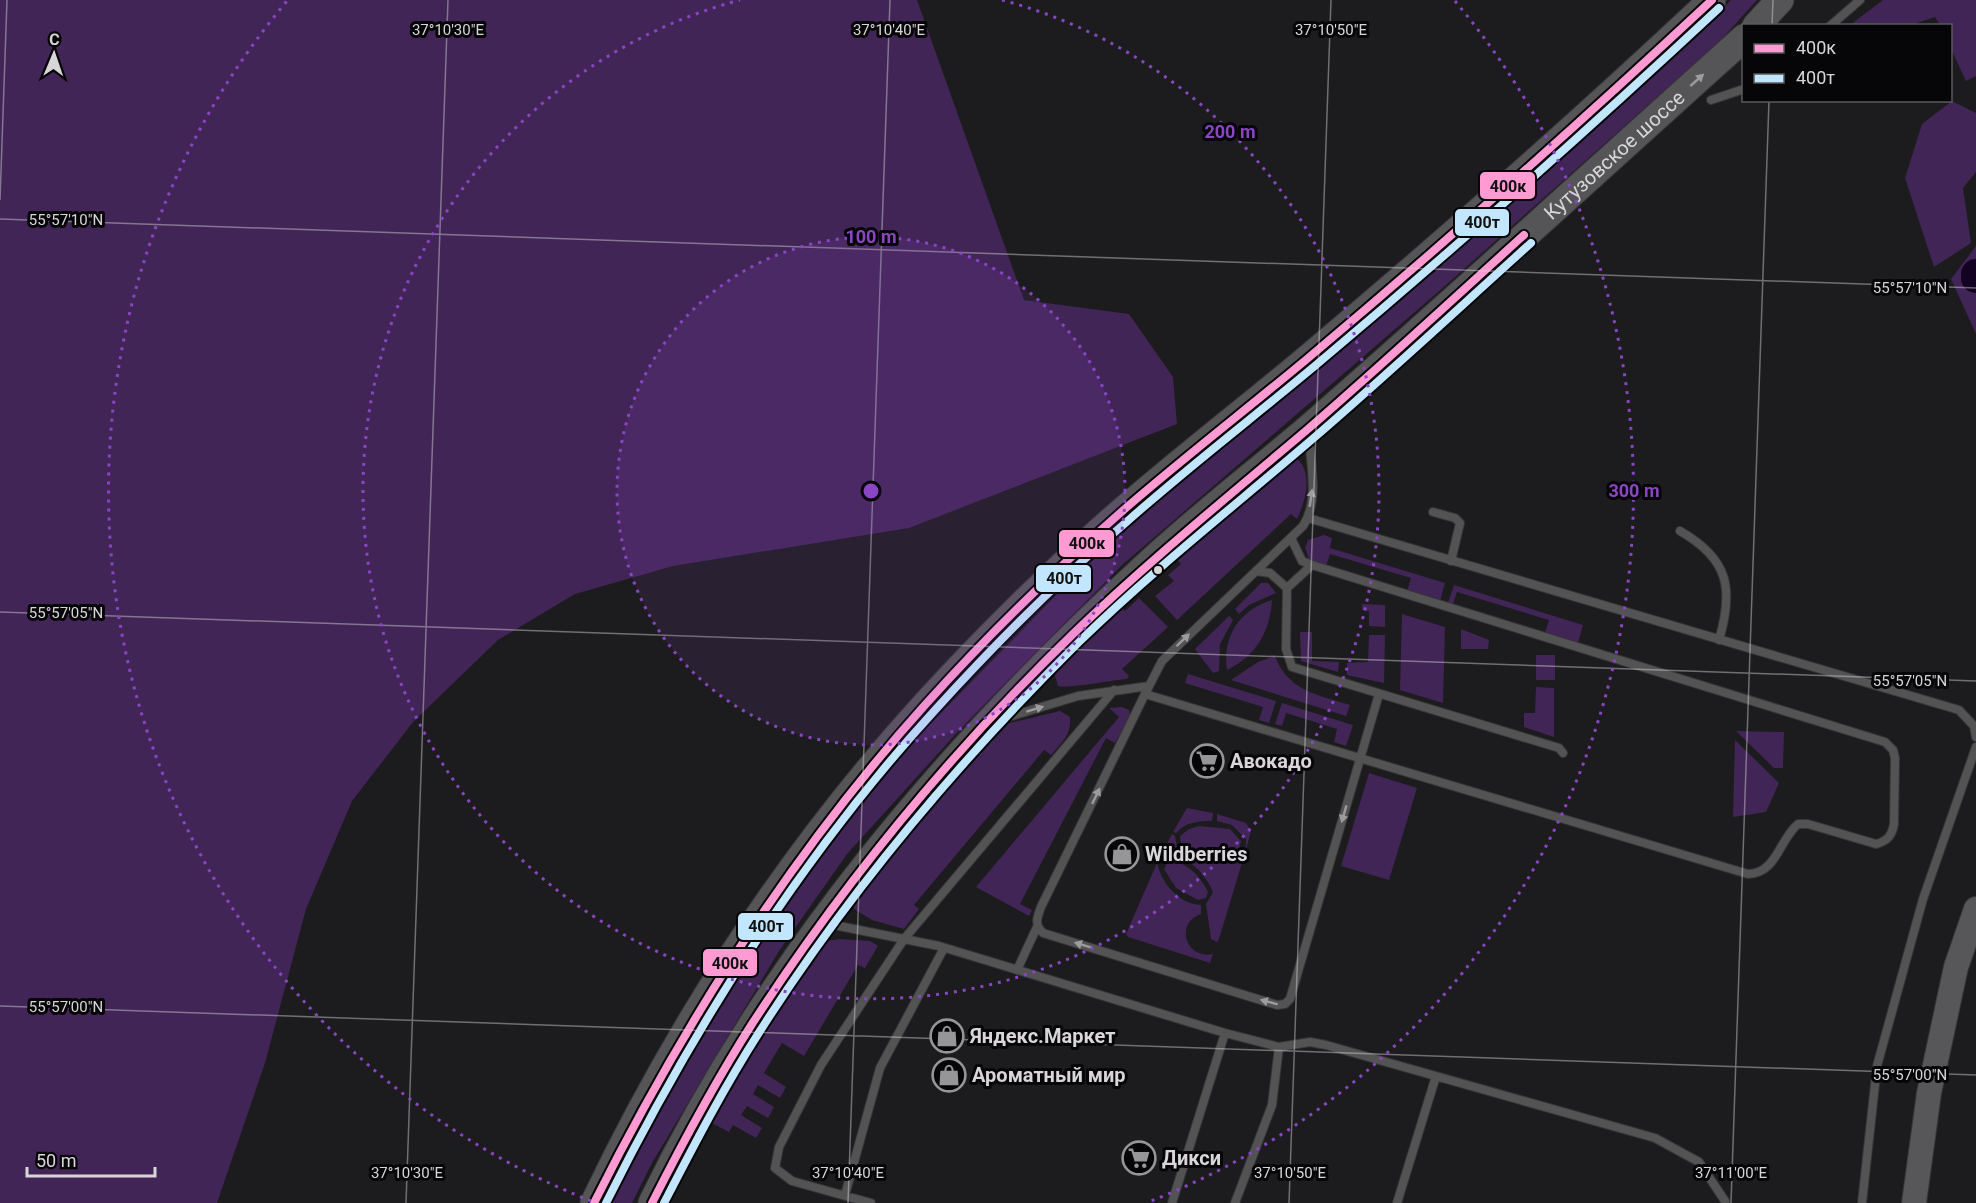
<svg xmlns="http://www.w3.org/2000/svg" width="1976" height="1203" font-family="Roboto,sans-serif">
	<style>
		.green { fill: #422557 }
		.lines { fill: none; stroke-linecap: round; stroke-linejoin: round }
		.river { stroke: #130222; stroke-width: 30 }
		.service-casing { stroke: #363537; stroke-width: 10 }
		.secondary-casing { stroke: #363537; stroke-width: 26 }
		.primary-casing { stroke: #363537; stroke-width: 29 }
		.service { stroke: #545354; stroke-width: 8 }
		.secondary { stroke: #575658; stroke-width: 24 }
		.primary { stroke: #555456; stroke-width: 27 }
		.bus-1-casing { stroke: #060507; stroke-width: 12 }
		.bus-2-casing { stroke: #060507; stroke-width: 12 }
		.bus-1 { stroke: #ff9ad2; stroke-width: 8 }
		.bus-2 { stroke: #c2e6ff; stroke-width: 8 }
		.oneway { fill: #9d9c9e }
		.oneway2 { fill: #9d9b9d }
		.ticks { fill: none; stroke: #d8d6d9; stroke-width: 1.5; stroke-opacity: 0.45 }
		.ring { fill: none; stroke: #8946c3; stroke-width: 3; stroke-dasharray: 3 6 }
		.bus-dot { fill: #d8d6d9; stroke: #060507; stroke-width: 2 }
		.labels { text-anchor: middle; stroke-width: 6; stroke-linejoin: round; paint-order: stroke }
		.street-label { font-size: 20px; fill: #d8d6d9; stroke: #060507 }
		.poi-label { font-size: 20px; font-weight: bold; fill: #d8d6d9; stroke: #060507; text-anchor: start }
		.ticks-label { font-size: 15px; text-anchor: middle; fill: #d8d6d9; stroke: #060507; stroke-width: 6; stroke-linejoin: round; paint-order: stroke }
		.centre { fill: #8946c3; stroke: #060507; stroke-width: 3 }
		.ring-label { font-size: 18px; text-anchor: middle; font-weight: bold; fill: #8946c3; stroke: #060507; stroke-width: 6; stroke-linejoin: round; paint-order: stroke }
		.line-badge { stroke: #060507; stroke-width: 2 }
		.pale-badge-label { font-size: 16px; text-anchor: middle; font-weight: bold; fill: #111 }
	</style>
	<rect width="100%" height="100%" fill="#1c1b1d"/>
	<path class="green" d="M0,0h917l107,300 105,14 44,63 4,47 -268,104 -236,38 -98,28 -77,46 -85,82 -61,79 -46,108 -41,154 -48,140h-217z
		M1731,0h26l-37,41 -275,245 -325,281 -156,158 -117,129 -68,97 -127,212 -20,40h-23l111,-209 86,-129 95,-111 166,-170 148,-135 475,-408z
		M1883,0h93v76l-10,5 -15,-32 -1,-23 -10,-1 -5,-8 -24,8h-61z
		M1952,101l24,12v59l-13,16 8,55 -37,24 -29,-89 17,-54z
		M1976,246v88l-25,-55z
		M1295,457c19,14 11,43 2,62l-6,-5 -114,106 -22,-24 19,-15 -6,-6 13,-11 -8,-8z
		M1324,535l8,3 -2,10 115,35 -5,18 -33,-10 4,-13 -81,-24 -4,12 -16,-5 -5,-13 3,-8z
		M1261,583h7l8,10 -27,12 -10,9 -4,-5z
		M1454,585l129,40 -5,18 -33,-10 4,-13 -92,-28 -4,12 -5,-1z
		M1139,598l29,29 -46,42 7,7 -2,3c-15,1 -60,10 -69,7l-5,-17 68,-62 4,4z
		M1272,600c-2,32 -16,56 -45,70 -5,-33 12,-60 45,-70z
		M1362,604l23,1v22l-16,-1v-15l-7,-1z
		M1402,614l43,13 -2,76 -43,-13z
		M1229,616l4,4 -13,24 -1,27 -6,2 -18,-24z
		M1461,629l28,11 -1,9h-27z
		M1300,632h12v29l27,1 -1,10 -37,-11z
		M1369,635h16l-1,48 -37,-8v-12l21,-1z
		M1536,655h19v25h-19z
		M1275,656c13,35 43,39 75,49l-4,11 -115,-36 27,-18z
		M1188,674l88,27 -7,22 -10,-3 4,-13 -78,-24z
		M1536,687l18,1v49l-30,-10v-14h11z
		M1282,703l71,22 -7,21 -12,-4 3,-13 -51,-16 -4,13 -7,-2z
		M1122,707l7,3 1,6 -15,27 -9,-5 -86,166 12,6 -3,6 -53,-29 143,-170 -10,-9z
		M1060,711l10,6c2,17 -8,25 -19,38l-7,-5 -130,155 5,4 -15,20 -32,-9 -18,-11 -1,-12 136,-164 16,-9z
		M1736,731l48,1 -1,36h-9z
		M1735,740l44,43 -13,29 -33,5z
		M1369,773l48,15 -28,92 -48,-14z
		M1187,808l26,5 -1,8c-14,0 -26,1 -36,12l-3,-1z
		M1217,814l29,9 5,8 -4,15 -28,93 -2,3 -6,-3 -5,-35 7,-12c-8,-20 -31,-44 -54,-33l13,-25 3,2 2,12c3,3 7,8 11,10 17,9 61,8 58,-19l-14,-14 -15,-4z
		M1199,826l31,3 11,12 -2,8c-17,15 -41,10 -58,-4l-1,-9 9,-7z
		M1168,861c18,-1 33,16 40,31l-2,6 -8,2 -22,-12 -12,-19z
		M1157,863c5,21 22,41 44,42v9c-27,9 -15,46 12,40l-3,9 -82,-26 -2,-3z
		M839,939l31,2 8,5 -13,22 -7,-3 -54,91 -22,-13 -18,30 22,14 -6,11 -22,-13 -5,9 21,13 -6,11 -21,-12 -6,9 21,13 -6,10 -23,-13 -4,7 -19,-10 33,-63 72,-110 11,-8z"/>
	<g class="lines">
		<path class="river" d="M1976,274v4"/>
		<defs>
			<path id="service" d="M1830,26l30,-26
				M1711,100l33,-11
				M1309,434c1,30 11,66 -6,92l-141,135 -17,33 603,180c29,-1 31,-34 50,-50h10l68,20c12,-3 16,-9 18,-20l1,-66 -2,-8 -8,-8 -573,-177 -25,23 -1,61 6,18 267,81 4,5
				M1433,512l22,6 5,5 -9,38
				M1308,518l651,192 15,16 2,11
				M1680,531c49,28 54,58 39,109
				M1291,538l11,23 10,4
				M1256,571l14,2 17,15
				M1145,694l-104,213c-4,11 -7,17 2,26l234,72 8,-1 5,-5 89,-305
				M1005,718l73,-22 71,-10
				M829,924l110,22 286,87 54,14 -7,58 -37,98
				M1017,970l20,-43
				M1279,1047l31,-5 16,3 329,93 44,24 26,39
				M845,1195l35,-127 64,-120
				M871,1203l-79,-22 -17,-13 4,-21 42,-82 83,-126 210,-249
				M1172,1203l53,-170
				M1397,1203l39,-127
				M1862,1203l15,-137 46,-167 53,-152"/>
			<path id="secondary" d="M1914,1203l15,-110 27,-126 20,-58"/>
			<g id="primary">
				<path d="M1756,26l24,-26"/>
				<path d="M594,1203c86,-180 197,-350 331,-498 56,-61 115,-120 177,-176 66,-59 137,-113 205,-170 138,-116 274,-236 405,-359"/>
				<path id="s1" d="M652,1203c118,-244 294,-452 492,-635 53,-50 111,-94 166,-141 147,-128 289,-259 434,-389"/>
			</g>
		</defs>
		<use href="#service" class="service-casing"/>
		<use href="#secondary" class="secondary-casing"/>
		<use href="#primary" class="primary-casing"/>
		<use href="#service" class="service"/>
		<use href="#secondary" class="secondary"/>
		<use href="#primary" class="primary"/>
		<defs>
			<path id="bus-1" d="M594,1203c90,-180 196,-348 331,-498 63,-70 131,-136 202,-198 59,-51 120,-98 180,-148 138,-116 273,-236 405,-359
				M652,1203c31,-61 63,-121 100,-179 92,-142 201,-274 322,-391 75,-72 155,-137 234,-204 73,-63 144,-129 216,-194"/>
			<path id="bus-2" d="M606,1203c89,-178 195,-347 330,-494 61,-67 126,-132 195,-191 60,-53 124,-102 185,-153 138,-116 272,-235 403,-357
				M664,1203c30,-58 60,-116 96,-172 90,-141 200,-271 319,-389 76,-74 158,-138 237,-206 73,-63 144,-129 215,-193"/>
		</defs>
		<use href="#bus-1" class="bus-1-casing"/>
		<use href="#bus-2" class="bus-2-casing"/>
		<use href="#bus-1" class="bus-1"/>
		<use href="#bus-2" class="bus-2"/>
	</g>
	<defs><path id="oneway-solid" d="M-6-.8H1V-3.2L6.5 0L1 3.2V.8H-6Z" transform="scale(1.5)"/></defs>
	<use class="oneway" href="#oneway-solid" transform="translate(1697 80) rotate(-42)"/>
	<g class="oneway2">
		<use href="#oneway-solid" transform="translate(1311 498) rotate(-82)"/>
		<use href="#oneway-solid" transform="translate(1183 640) rotate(-44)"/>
		<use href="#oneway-solid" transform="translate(1035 709) rotate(-17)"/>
		<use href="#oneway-solid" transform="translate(1096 796) rotate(-64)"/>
		<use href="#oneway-solid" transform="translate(1344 814) rotate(106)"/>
		<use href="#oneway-solid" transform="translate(1083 945) rotate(-163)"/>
		<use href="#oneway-solid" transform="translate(1269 1002) rotate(-165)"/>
	</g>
	<path class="ticks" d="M1772,26l1,-26M0,200l7,-200M0,219l1976,69M0,612l1976,69M0,1006l1976,69M406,1203l42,-1203M848,1203l42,-1203M1289,1203l42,-1203M1731,1203l38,-1103"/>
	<circle cx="871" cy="491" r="254" fill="#8946c3" fill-opacity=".12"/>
	<g class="ring">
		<circle cx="871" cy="491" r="254"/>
		<path d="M1002 0A508 508 0 1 1 740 0"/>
		<path d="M591 1201A763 763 0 0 1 287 1M1455 1A763 763 0 0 1 1151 1201"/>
	</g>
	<defs>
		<symbol id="supermarket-ring" viewBox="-11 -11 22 22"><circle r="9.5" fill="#060507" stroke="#969597" stroke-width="1.5"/><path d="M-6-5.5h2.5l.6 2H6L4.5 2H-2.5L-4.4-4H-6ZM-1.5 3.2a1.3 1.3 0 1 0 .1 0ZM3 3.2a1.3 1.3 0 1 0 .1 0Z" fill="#969597"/></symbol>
		<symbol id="shop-ring" viewBox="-11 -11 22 22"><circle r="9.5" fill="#060507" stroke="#969597" stroke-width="1.5"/><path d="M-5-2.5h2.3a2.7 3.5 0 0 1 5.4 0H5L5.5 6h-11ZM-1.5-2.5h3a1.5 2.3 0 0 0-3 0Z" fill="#969597"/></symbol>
	</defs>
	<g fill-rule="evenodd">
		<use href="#supermarket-ring" x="1188" y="742" width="38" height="38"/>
		<use href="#shop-ring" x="1103" y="835" width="38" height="38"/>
		<use href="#shop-ring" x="928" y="1017" width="38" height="38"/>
		<use href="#shop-ring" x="930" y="1056" width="38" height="38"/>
		<use href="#supermarket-ring" x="1120" y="1139" width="38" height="38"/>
	</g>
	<circle class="bus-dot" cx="1158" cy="570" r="5"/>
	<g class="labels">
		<g class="street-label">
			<text dy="7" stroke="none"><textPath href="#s1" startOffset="1434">Кутузовское шоссе</textPath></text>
		</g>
		<g class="poi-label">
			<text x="1230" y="768">Авокадо</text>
			<text x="1145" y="861">Wildberries</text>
			<text x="970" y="1043">Яндекс.Маркет</text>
			<text x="972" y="1082">Ароматный мир</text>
			<text x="1162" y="1165">Дикси</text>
		</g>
	</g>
	<g class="ticks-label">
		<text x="448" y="35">37°10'30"E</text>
		<text x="889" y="35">37°10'40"E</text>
		<text x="1331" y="35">37°10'50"E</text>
		<text x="66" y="225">55°57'10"N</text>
		<text x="1910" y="293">55°57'10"N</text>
		<text x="66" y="618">55°57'05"N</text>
		<text x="1910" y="686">55°57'05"N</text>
		<text x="66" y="1012">55°57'00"N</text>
		<text x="1910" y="1080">55°57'00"N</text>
		<text x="407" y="1178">37°10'30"E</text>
		<text x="848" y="1178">37°10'40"E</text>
		<text x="1290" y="1178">37°10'50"E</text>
		<text x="1731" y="1178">37°11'00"E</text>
	</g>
	<circle cx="871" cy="491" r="9" class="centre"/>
	<g class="ring-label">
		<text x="1230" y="138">200 m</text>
		<text x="871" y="243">100 m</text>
		<text x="1634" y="497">300 m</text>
	</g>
	<g class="line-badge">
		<rect x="1479" y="171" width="57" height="29" rx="6" fill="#ff9ad2"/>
		<rect x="1454" y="208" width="56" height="29" rx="6" fill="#c2e6ff"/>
		<rect x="1058" y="529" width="57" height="29" rx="6" fill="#ff9ad2"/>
		<rect x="1035" y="564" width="57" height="29" rx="6" fill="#c2e6ff"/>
		<rect x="737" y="912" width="57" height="29" rx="6" fill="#c2e6ff"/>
		<rect x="702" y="948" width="56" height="29" rx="6" fill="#ff9ad2"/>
	</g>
	<g class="pale-badge-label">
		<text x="1508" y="192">400к</text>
		<text x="1482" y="228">400т</text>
		<text x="1087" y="549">400к</text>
		<text x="1064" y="584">400т</text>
		<text x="766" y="932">400т</text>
		<text x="730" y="969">400к</text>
	</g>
	<rect x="1742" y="24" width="210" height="78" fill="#060507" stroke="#5a595b" stroke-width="1.5"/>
	<rect x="1754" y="44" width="30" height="9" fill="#ff9ad2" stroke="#5a595b" stroke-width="1.5"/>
	<text x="1796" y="54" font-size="18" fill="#d8d6d9">400к</text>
	<rect x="1754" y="74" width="30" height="9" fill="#c2e6ff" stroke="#5a595b" stroke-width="1.5"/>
	<text x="1796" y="84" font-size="18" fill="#d8d6d9">400т</text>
	<g transform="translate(54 54) rotate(2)" stroke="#060507" stroke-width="4.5" paint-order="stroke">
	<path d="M0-4.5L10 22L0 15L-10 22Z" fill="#d8d6d9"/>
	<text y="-9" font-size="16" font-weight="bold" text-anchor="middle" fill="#d8d6d9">С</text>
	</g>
	<path d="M27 1167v9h128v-9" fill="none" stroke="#d8d6d9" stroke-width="3"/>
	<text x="36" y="1167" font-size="18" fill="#d8d6d9" stroke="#060507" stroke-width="4.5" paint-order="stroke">50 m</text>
</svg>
